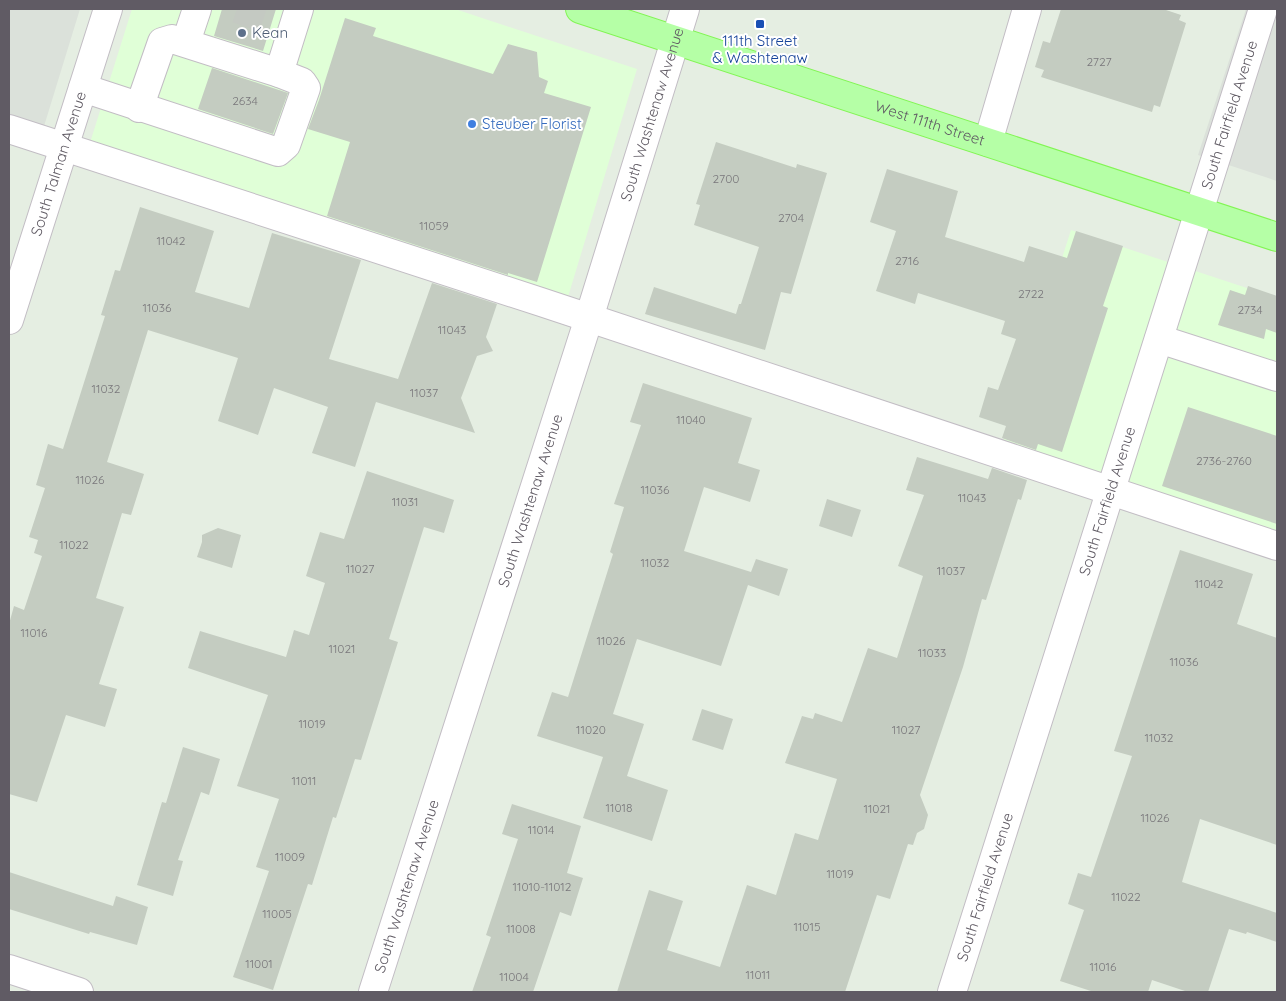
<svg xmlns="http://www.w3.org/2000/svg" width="1286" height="1001" font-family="Quicksand,sans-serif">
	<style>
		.commercial { fill: #e0ffd7 }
		.industrial { fill: #dbe1da }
		.building { fill: #c4ccc1 }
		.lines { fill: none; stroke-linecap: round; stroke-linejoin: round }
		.minor-tunnel { stroke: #c4c9c2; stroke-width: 28; stroke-dasharray: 28 14; stroke-linecap: butt }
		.minor-casing { stroke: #c2bdc4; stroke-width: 30 }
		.major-casing { stroke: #82f554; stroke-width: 30 }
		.minor { stroke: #fff; stroke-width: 28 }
		.major { stroke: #b5ffa6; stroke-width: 28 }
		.transit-dot { fill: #1a4fb4; stroke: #fff; stroke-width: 2 }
		.service-dot { fill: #5c6f8a; stroke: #fff; stroke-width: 2 }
		.shop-dot { fill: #3f7fe0; stroke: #fff; stroke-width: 2 }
		.labels { text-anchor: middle; stroke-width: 4; stroke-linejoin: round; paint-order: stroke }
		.number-label { font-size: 12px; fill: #79777b }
		.service-label { font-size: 15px; fill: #4e5e75; stroke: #fff; text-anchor: start }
		.transit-label { font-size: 15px; fill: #164399; stroke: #fff }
		.street-label { font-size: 15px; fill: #605b64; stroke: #fff }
		.shop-label { font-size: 15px; fill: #366cbe; stroke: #fff; text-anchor: start }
	</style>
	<rect width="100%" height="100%" fill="#e5eee2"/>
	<path class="commercial" d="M132,9h323l182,60 -76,251 -478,-155z
		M1071,230l206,68v252l-279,-93z"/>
	<path class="industrial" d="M9,9h71l-43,140 -28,-9z
		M1246,9h31v172l-79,-26z"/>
	<path class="building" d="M222,9h54l-13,42 -49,-15z
		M1061,9h102l18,6 -2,5 7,3 -26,84 -6,-2 -2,7 -111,-35 3,-7 -9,-3 8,-26 7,2z
		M345,18l31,10 -3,8 120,38 15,-30 29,8 2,25 9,4 -4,12 47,14 -54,175 -29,-9v2l-181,-59 23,-74 -42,-13 11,-29z
		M212,68l76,25 -15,41 -75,-25z
		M716,142l80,26 1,-4 30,9 -36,121 -10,-2 -16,58 -120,-36 9,-27 82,27 3,-10h2l18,-57 -65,-22 6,-20 -4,-1z
		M887,169l71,22 -13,46 79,25 5,-16 38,12 9,-27 47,15 -20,60 5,2 -46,144 -24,-8 -2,6 -34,-12 4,-12 -27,-9 9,-30 10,3 18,-51 -15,-5 4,-13 -87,-28 -3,11 -39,-13 20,-60 -26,-9z
		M140,207l74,24 -19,61 54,16 23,-75 89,27 -32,99 69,20 34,-96 65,21 -11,33 7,14 -16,5 -16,42 14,35 -99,-31 -21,65 -43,-14 16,-46 -54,-19 -16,47 -40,-14 20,-63 -90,-28 -41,132 37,12 -13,41 -9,-2 -26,85 28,9 -25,77 18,5 -12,38 -39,-12 -29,87 -28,-8v-170l5,-18 10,4 18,-54 -8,-3 4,-13 -9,-3 16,-49 -9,-3 12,-41 15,5 42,-133 -4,-1 14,-45 5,1z
		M1248,286l29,10v37l-11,-4 -2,10 -46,-14 12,-35 15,5z
		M643,383l109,35 -14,45 22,7 -10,32 -46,-15 -20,64 67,21 5,-13 32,10 -9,27 -31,-11 -27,81 -84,-27 -24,75 31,10 -17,52 41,14 -16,51 -69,-23 20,-61 -66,-21 15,-44 16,5 45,-143 -3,-2 14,-45 -10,-3 27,-79 -11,-3z
		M1188,407l89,29v88l-115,-38z
		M917,457l71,22 4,-11 35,12 -6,20 -3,-1 -32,101 -4,-1 -19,68 -43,128 8,20 -4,14 -7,4 -4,12 -5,-1 -18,55 -13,-4 -32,97h-228l32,-102 34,11 -16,49 53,17 27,-82 29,10 19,-62 23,7 19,-61 -52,-16 17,-47 11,3 2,-6 27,9 26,-74 29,10 26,-82 -25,-10 26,-71 -18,-5z
		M367,471l87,29 -10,33 -20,-6 -35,112 9,3 -37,118 -6,-1 -19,59 -3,-1 -21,68 -4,-1 -35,106 -40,-13 36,-106 -13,-4 23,-68 -42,-13 31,-91 -80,-27 12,-37 86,26 8,-27 15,5 16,-52 -19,-7 14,-44 24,7z
		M827,499l34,11 -9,27 -33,-11z
		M218,528l23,7 -9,33 -35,-11 5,-15v-7z
		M1180,550l73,24 -16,50 40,14v207l-77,-26 -18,63 95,31v29l-30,-10 -1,2 -17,-5 -21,63h-20l-36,-12 -4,12h-54l-34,-11 24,-71 -16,-6 10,-31 13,4 41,-121 -18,-5z
		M702,709l31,10 -10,31 -31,-10z
		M183,747l37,12 -11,36 -8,-3 -23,68 5,1 -10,35 -36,-11 25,-83 4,1z
		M512,804l69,22 -14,47 16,5 -12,38 -11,-4 -27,80h-61l19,-55 -5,-2 32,-96 -16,-5z
		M9,872l104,34 3,-10 32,11 -11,38 -47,-13 -1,2 -80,-25z"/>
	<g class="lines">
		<path class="minor-tunnel" d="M237,9l36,12"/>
		<defs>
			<g id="minor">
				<path d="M186,42l11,-33"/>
				<path d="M83,88l195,64 8,-7 20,-57 -4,-6 -23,-9 20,-64"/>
				<path d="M139,108l23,-66 10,-3 107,34"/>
				<path d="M9,129l532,173 736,244"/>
				<path d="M988,142l39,-133"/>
				<path id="s1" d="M9,320l99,-311"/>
				<path d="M1159,339l118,38"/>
				<path d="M9,969l70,23"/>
				<path id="s2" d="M373,992l216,-674 96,-309"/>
				<path id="s3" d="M952,992l311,-983"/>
			</g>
			<g id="major">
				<path id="s4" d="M580,9l697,228"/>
			</g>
		</defs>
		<use href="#minor" class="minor-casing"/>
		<use href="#major" class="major-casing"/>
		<use href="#minor" class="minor"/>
		<use href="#major" class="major"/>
	</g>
	<rect class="transit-dot" x="755" y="19" width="10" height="10" rx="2.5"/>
	<circle class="service-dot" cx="242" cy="33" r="5"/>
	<circle class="shop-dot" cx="472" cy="124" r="5"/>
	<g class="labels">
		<g class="number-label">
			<text x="1099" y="66">2727</text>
			<text x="245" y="105">2634</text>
			<text x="726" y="183">2700</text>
			<text x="791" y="222">2704</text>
			<text x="434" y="230">11059</text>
			<text x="171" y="245">11042</text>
			<text x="907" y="265">2716</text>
			<text x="1031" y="298">2722</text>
			<text x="157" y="312">11036</text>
			<text x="1250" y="314">2734</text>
			<text x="452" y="334">11043</text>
			<text x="106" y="393">11032</text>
			<text x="424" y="397">11037</text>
			<text x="691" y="424">11040</text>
			<text x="1224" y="465">2736-2760</text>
			<text x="90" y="484">11026</text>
			<text x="655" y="494">11036</text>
			<text x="972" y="502">11043</text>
			<text x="405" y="506">11031</text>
			<text x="74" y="549">11022</text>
			<text x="655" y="567">11032</text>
			<text x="360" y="573">11027</text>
			<text x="951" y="575">11037</text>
			<text x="1209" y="588">11042</text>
			<text x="34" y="637">11016</text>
			<text x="611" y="645">11026</text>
			<text x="342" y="653">11021</text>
			<text x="932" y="657">11033</text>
			<text x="1184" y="666">11036</text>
			<text x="312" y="728">11019</text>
			<text x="591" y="734">11020</text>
			<text x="906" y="734">11027</text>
			<text x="1159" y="742">11032</text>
			<text x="304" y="785">11011</text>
			<text x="619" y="812">11018</text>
			<text x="877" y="813">11021</text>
			<text x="1155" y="822">11026</text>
			<text x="541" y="834">11014</text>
			<text x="290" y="861">11009</text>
			<text x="840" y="878">11019</text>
			<text x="542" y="891">11010-11012</text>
			<text x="1126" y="901">11022</text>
			<text x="277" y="918">11005</text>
			<text x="807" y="931">11015</text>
			<text x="521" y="933">11008</text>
			<text x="259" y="968">11001</text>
			<text x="1103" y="971">11016</text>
			<text x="758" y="979">11011</text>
			<text x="514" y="981">11004</text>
		</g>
		<g class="service-label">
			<text x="252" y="38">Kean</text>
		</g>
		<g class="transit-label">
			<text x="760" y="46">111th Street<tspan x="760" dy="17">&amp; Washtenaw</tspan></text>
		</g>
		<g class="street-label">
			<text dy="5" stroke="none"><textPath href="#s3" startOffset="920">South Fairfield Avenue</textPath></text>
			<text dy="5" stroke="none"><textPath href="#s2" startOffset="921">South Washtenaw Avenue</textPath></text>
			<text dy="5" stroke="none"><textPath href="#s4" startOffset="368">West 111th Street</textPath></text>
			<text dy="5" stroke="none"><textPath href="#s1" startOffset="164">South Talman Avenue</textPath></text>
			<text dy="5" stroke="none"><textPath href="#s2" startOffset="516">South Washtenaw Avenue</textPath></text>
			<text dy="5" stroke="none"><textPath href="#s3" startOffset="515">South Fairfield Avenue</textPath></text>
			<text dy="5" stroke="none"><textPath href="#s2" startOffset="111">South Washtenaw Avenue</textPath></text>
			<text dy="5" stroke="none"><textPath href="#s3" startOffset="110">South Fairfield Avenue</textPath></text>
		</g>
		<g class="shop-label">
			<text x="482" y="129">Steuber Florist</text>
		</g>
	</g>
	<rect width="1286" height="1001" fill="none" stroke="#605b64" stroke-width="20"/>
</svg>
